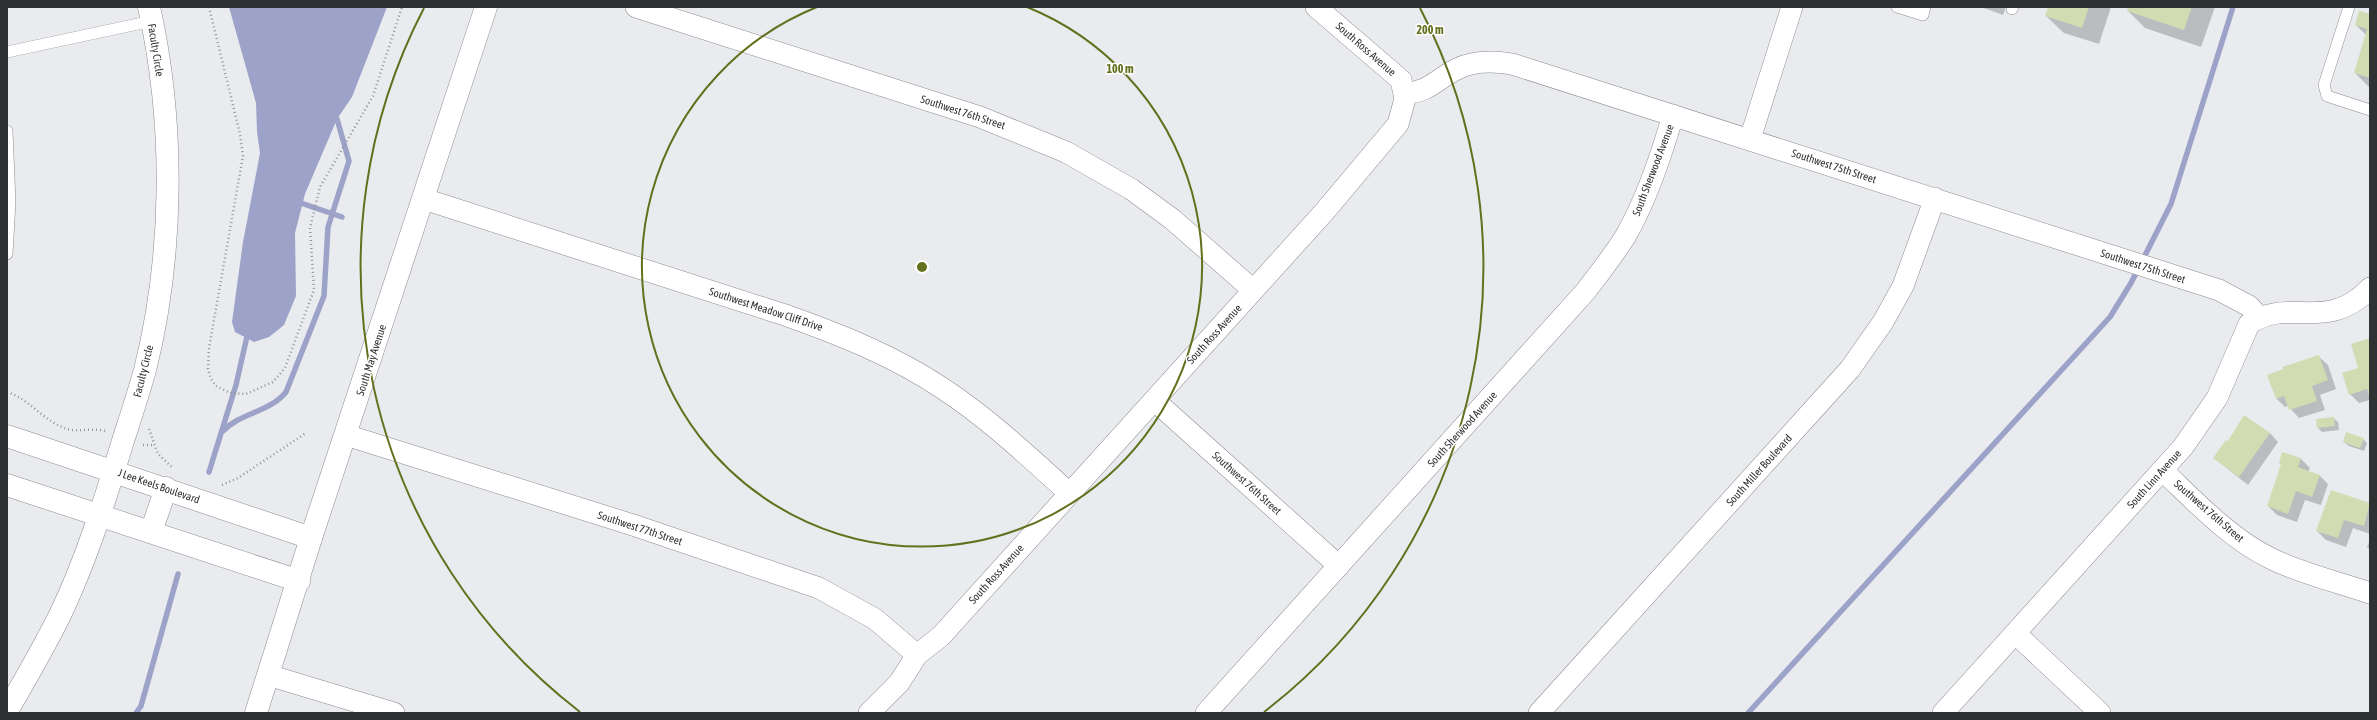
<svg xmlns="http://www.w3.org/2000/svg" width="2377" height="720" font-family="'Asap Condensed',sans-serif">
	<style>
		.water { fill: #9ca2c8 }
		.shadow { fill: #0003 }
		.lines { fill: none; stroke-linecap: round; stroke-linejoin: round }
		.stream { stroke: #9ca2c8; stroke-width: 5.5 }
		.building { fill: #d1dcb3 }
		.service-casing { stroke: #8b8c90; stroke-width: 12 }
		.minor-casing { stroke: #8b8c90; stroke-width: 22 }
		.tertiary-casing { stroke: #8b8c90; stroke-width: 23 }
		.secondary-casing { stroke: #8b8c90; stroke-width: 23 }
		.path { stroke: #959699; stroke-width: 2.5; stroke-dasharray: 1 3; stroke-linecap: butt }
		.service { stroke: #fff; stroke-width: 11 }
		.minor { stroke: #fff; stroke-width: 21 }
		.tertiary { stroke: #fff; stroke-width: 22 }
		.secondary { stroke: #fff; stroke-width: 22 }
		.ring { fill: none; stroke: #61711d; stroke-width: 2 }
		.labels { text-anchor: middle; stroke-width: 3; stroke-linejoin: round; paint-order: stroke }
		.street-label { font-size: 11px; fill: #303133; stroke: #fff }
		.centre { fill: #61711d; stroke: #fff; stroke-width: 2 }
		.ring-label { font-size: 12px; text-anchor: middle; font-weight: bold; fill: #61711d; stroke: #fff; stroke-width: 3; stroke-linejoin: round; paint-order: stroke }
	</style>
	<rect width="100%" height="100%" fill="#eaebef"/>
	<path class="water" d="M229,7h158l-35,90 -15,22 -32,75 -10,39 1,63 -12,29 -15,12 -15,5 -19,-10 -3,-10 11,-80 17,-89 -3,-21 -1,-29z"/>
	<path class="shadow" d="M1981,7h25l-3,8z
		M2049,7h62l-12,37 -35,-11 -18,-17z
		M2129,7h86l-14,40 -56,-19 -17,-17z
		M2370,15v73l-15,-15 11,-38 -10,-10z
		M2370,339v61l-11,3 -9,-9z
		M2319,357l9,8 8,24 -16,6 5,15 -26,8 -11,-12 -3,1 -9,-9z
		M2333,418l5,4 1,8 -17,2 -4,-4z
		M2270,433l8,9 -30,43 -34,-27z
		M2363,439l4,4 -3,8 -15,-5 -5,-4z
		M2283,453l18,6 9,9 -2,4 11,3 9,9 -7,21 -16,-5 -8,22 -20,-7 -9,-9 14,-41 -2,-2z
		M2332,491l38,13v30l-17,-6 -7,19 -20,-7 -9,-9z
		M2370,540v10l-3,-3z"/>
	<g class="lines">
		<path class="stream" d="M298,202l44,15
			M223,431c18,-19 46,-18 63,-39l38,-96 4,-69 21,-66 -12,-42
			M209,472l27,-87 12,-53
			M136,713l5,-7 37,-132
			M1748,713l362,-396 21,-34 40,-79 62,-197"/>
	</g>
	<path class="building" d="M2048,7h41l-7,21 -37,-12z
		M2128,7h64l-8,23 -57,-19z
		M2359,11l11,3v64l-16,-5 13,-44 -12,-4z
		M2370,338v61l-3,-10 -18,6 -7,-22 16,-5 -7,-24z
		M2319,355l9,25 -16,6 5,15 -28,9 -5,-14 -8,3 -9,-24 16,-6 -1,-2z
		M2244,415l26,18 -31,44 -26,-19 13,-18 2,1z
		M2334,417l1,9 -18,2 -1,-9z
		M2346,432l18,6 -4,10 -17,-6z
		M2282,452l19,6 -3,9 22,8 -8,22 -16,-6 -8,23 -21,-8 14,-42 -2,-1z
		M2331,490l39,13 -6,23 -20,-6 -6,18 -22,-7z"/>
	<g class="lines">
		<defs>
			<path id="service" d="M1897,7l26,8 2,-8
				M2349,7l-25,78 3,11 43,14
				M2012,9l1,-2
				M7,52l145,-31
				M7,131l3,71 -3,52"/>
			<path id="minor" d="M636,7l344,110 86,35 65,37 41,30 81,71
				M1405,93c23,0 33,-15 52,-24 18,-9 37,-8 55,-5l707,226 30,16 10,11
				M1750,139l42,-132
				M424,199l361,116c54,19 109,41 157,73 46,30 86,68 127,105
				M1154,400l185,166
				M346,435l287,90 186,63 56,31 42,36
				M2162,470c34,32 68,69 110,89 31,15 66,23 98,34
				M2015,633l85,80
				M268,675l126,38
				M869,713l30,-30 18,-28 24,-19 384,-425 73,-87 7,-25 -4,-19 -85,-73
				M1206,713l379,-421c14,-18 28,-36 40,-55 22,-38 36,-80 48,-122
				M1539,713l311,-344 33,-47 20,-36 32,-88
				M1943,713l240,-266 34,-49 32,-74c40,-28 78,10 121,-36"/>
			<path id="tertiary" d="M7,436l304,102
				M7,485l292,96
				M151,532l15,-44
				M7,711c18,-31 36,-62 52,-94 27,-56 45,-114 63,-173 8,-25 16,-49 23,-74 29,-116 30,-246 4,-363"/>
			<path id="secondary" d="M256,713l55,-175 175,-531"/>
		</defs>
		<use href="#service" class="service-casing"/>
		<use href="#minor" class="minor-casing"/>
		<use href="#tertiary" class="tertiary-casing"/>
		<use href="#secondary" class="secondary-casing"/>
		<path class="path" d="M209,7l31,127 3,22 -34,192 -1,21 3,10 5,7 14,7 16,1 27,-12 12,-14 29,-78 -4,-62 10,-41 53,-91 29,-89
			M7,392c22,7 34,26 55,35 14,7 28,0 43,4
			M149,429l9,25 15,14
			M143,445h11
			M222,485l16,-7 68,-45"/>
		<use href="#service" class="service"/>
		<use href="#minor" class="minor"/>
		<use href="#tertiary" class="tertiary"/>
		<use href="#secondary" class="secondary"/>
	</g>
	<g class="ring">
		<path d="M1027 7A280 280 0 1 1 817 7"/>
		<path d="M580 712A561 561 0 0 1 424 8M1420 8A561 561 0 0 1 1264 712"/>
	</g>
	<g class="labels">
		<g class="street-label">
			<text transform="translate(1366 49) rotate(41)" y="4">South Ross Avenue</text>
			<text transform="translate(156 50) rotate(81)" y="4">Faculty Circle</text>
			<text transform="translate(963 112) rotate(18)" y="4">Southwest 76th Street</text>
			<text transform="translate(1834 166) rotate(18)" y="4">Southwest 75th Street</text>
			<text transform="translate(1653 170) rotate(-69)" y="4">South Sherwood Avenue</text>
			<text transform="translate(2143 266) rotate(18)" y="4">Southwest 75th Street</text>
			<text transform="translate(766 309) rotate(18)" y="4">Southwest Meadow Cliff Drive</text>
			<text transform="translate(1214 334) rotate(-48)" y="4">South Ross Avenue</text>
			<text transform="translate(371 360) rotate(-72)" y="4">South May Avenue</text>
			<text transform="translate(143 371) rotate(-76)" y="4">Faculty Circle</text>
			<text transform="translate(1462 429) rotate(-48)" y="4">South Sherwood Avenue</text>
			<text transform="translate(1759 470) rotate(-48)" y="4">South Miller Boulevard</text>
			<text transform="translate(2154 479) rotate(-48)" y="4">South Linn Avenue</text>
			<text transform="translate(1247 483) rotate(42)" y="4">Southwest 76th Street</text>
			<text transform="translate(159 486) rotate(19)" y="4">J Lee Keels Boulevard</text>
			<text transform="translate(2209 511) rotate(41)" y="4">Southwest 76th Street</text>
			<text transform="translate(640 528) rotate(18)" y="4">Southwest 77th Street</text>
			<text transform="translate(996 574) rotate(-48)" y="4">South Ross Avenue</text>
		</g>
	</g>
	<circle cx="922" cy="267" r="6" class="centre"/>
	<g class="ring-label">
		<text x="1430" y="34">200 m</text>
		<text x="1120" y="73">100 m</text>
	</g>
	<rect width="2377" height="720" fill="none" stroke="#303133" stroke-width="16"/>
</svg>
